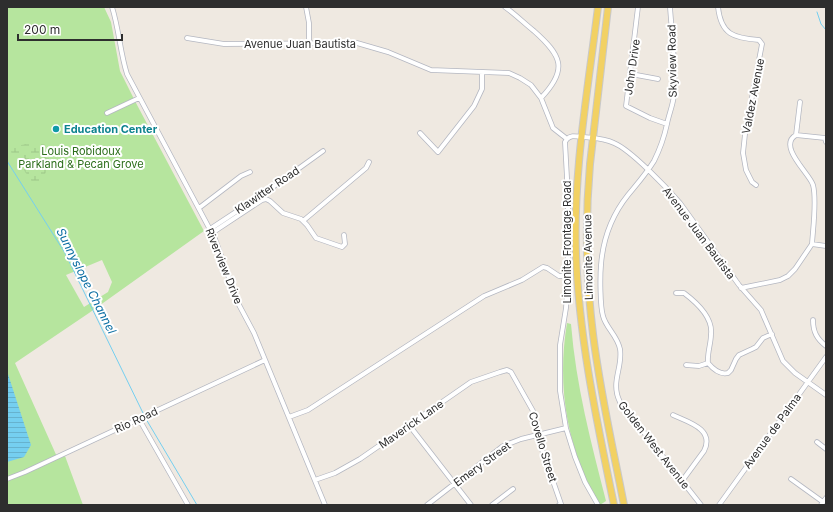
<svg xmlns="http://www.w3.org/2000/svg" width="833" height="512" font-family="Inter,sans-serif">
	<style>
		.grass { fill: #b6e59e; fill-rule: evenodd }
		.wetland { fill: url(#wetland-marsh) }
		.water { fill: url(#water-rules) }
		.lines { fill: none; stroke-linecap: round; stroke-linejoin: round }
		.stream { stroke: #75cff0; stroke-width: 1 }
		.minor-casing { stroke: #b4b7c1; stroke-width: 5.5 }
		.primary-casing { stroke: #c9c9c9; stroke-width: 8 }
		.minor { stroke: #fff; stroke-width: 4 }
		.primary { stroke: #f2d163; stroke-width: 6 }
		.culture-dot { fill: #0f9aa8; stroke: #fff; stroke-width: 1.5 }
		.labels { text-anchor: middle; stroke-width: 4; stroke-linejoin: round; paint-order: stroke }
		.street-label { font-size: 11px; fill: #2e2e2e; stroke: #fff }
		.culture-label { font-size: 11px; font-weight: bold; fill: #0d838f; stroke: #fff; text-anchor: start }
		.park-label { font-size: 11px; fill: #2c6e1b; stroke: #fff }
		.water-label { font-size: 12px; font-style: italic; fill: #0d6fa3; stroke: #fff }
	</style>
	<defs>
		<pattern id="wetland-marsh" width="20" height="14" patternUnits="userSpaceOnUse"><rect width="20" height="14" fill="#b6e59e"/><path d="M1 5h8M5 5V1M11 12h8M15 12V8" fill="none" stroke="#9dc588"/></pattern>
		<pattern id="water-rules" width="6" height="5" patternUnits="userSpaceOnUse"><rect width="6" height="5" fill="#75cff0"/><path d="M0 2.5h6" fill="none" stroke="#66b2ce"/></pattern>
	</defs>
	<rect width="100%" height="100%" fill="#efe9e1"/>
	<path class="grass" d="M7,7h97l7,15 9,49 16,32 68,128 -115,82 -74,50 43,96 7,-3 18,49h-76zM102,260l10,22 -4,10 -24,15 -18,-32z
		M567,323l4,1c5,62 20,118 35,177l-6,4c-8,-12 -14,-25 -19,-38 -18,-47 -22,-95 -14,-144z"/>
	<path class="wetland" d="M40,141l5,4 5,17 -8,19 -9,2 -22,-31 1,-5z"/>
	<path class="water" d="M7,371l24,74 -7,12 -17,5z"/>
	<g class="lines">
		<path class="stream" d="M817,12l4,12 5,6
			M7,161l58,92 78,160
			M146,419l51,86"/>
		<defs>
			<path id="minor" d="M112,7c7,22 8,45 15,67l88,165 23,64 16,30 71,172
				M306,7l3,16v20
				M505,7c10,7 19,16 29,24 27,24 35,38 7,67
				M638,7l-12,99 24,12 17,6
				M670,7c2,29 6,59 4,88 -1,10 -5,19 -7,29 -3,14 -7,25 -13,37 -8,13 -17,23 -26,34 -16,20 -25,44 -27,70 -1,11 -1,41 2,51 3,12 14,19 17,33 3,19 -10,33 0,53l81,103
				M718,7c3,28 16,31 41,33l3,4 -17,90 -2,19 3,17 6,12 4,3
				M187,38l37,6 133,-1 31,9 43,18 78,3 11,5 11,7 10,13 12,30 14,11
				M631,74l27,5
				M107,113l32,-15
				M420,133l18,19 36,-46 8,-17v-17
				M796,135l4,-33
				M567,139c5,-5 10,-2 17,-2 10,1 20,1 30,6 17,7 53,45 66,60l59,82 22,25 22,51 12,12 31,22
				M567,139l-2,3 3,54v79l-2,33 -6,37v46l6,37 9,29 10,25 13,23
				M199,208l42,-32 9,-4
				M303,221l63,-53 3,-6
				M210,229l56,-37 57,-41
				M212,233l50,-33 4,-1 4,2 13,12 18,6 6,6 9,13 26,9 3,-3 -1,-9
				M812,244c1,-16 5,-44 1,-59 -3,-11 -36,-39 -17,-50l29,3 1,4
				M741,288l39,-8 8,-4 7,-7 17,-25 14,2
				M676,293h8c12,9 29,24 27,41 0,10 -4,19 -3,29 5,6 12,12 20,10l3,-3 5,-11 3,-4 13,-6 4,-2 7,-9 9,-4
				M813,320c0,12 4,19 13,26
				M686,365l13,1 9,-3
				M673,415c15,7 42,14 31,36l-22,30
				M289,417l19,-7 176,-114 38,-16 21,-13 4,1 12,8h9
				M139,419l49,86
				M409,425l62,80
				M817,442l9,7
				M7,479l18,-7 240,-112
				M791,479l32,23
				M315,480l20,-7 25,-14 111,-77 29,-10 7,-2 4,2 22,39 4,24 24,69 -2,1
				M427,505l76,-59 18,-7 45,-11
				M492,505l21,-16
				M719,505l107,-148
				M821,505l5,-7"/>
			<path id="primary" d="M598,7c-10,82 -25,165 -22,247 3,85 21,168 38,251
				M608,7l-18,157c-5,57 -4,114 3,170 7,58 20,114 31,171"/>
		</defs>
		<use href="#minor" class="minor-casing"/>
		<use href="#primary" class="primary-casing"/>
		<use href="#minor" class="minor"/>
		<use href="#primary" class="primary"/>
	</g>
	<circle class="culture-dot" cx="56" cy="129" r="4"/>
	<g class="labels">
		<g class="street-label">
			<text x="300" y="48">Avenue Juan Bautista</text>
			<text transform="translate(672 61) rotate(-91)" y="4">Skyview Road</text>
			<text transform="translate(632 67) rotate(-82)" y="4">John Drive</text>
			<text transform="translate(753 96) rotate(-79)" y="4">Valdez Avenue</text>
			<text transform="translate(267 190) rotate(-34)" y="4">Klawitter Road</text>
			<text transform="translate(699 233) rotate(53)" y="4">Avenue Juan Bautista</text>
			<text transform="translate(567 242) rotate(-90)" y="4">Limonite Frontage Road</text>
			<text transform="translate(588 257) rotate(-91)" y="4">Limonite Avenue</text>
			<text transform="translate(224 266) rotate(68)" y="4">Riverview Drive</text>
			<text transform="translate(136 420) rotate(-25)" y="4">Rio Road</text>
			<text transform="translate(411 424) rotate(-35)" y="4">Maverick Lane</text>
			<text transform="translate(772 431) rotate(-54)" y="4">Avenue de Palma</text>
			<text transform="translate(654 445) rotate(52)" y="4">Golden West Avenue</text>
			<text transform="translate(543 447) rotate(73)" y="4">Covello Street</text>
			<text transform="translate(482 464) rotate(-36)" y="4">Emery Street</text>
		</g>
		<g class="culture-label">
			<text x="64" y="133">Education Center</text>
		</g>
		<g class="park-label">
			<text x="81" y="155">Louis Robidoux<tspan x="81" dy="13">Parkland &amp; Pecan Grove</tspan></text>
		</g>
		<g class="water-label">
			<text transform="translate(86 281) rotate(63)" y="4">Sunnyslope Channel</text>
		</g>
	</g>
	<rect width="833" height="512" fill="none" stroke="#2e2e2e" stroke-width="16"/>
	<path d="M18 34v6h104v-6" fill="none" stroke="#2e2e2e" stroke-width="2"/>
	<text x="24" y="34" font-size="12" fill="#2e2e2e" stroke="#ffffff" stroke-width="3" paint-order="stroke">200 m</text>
</svg>
